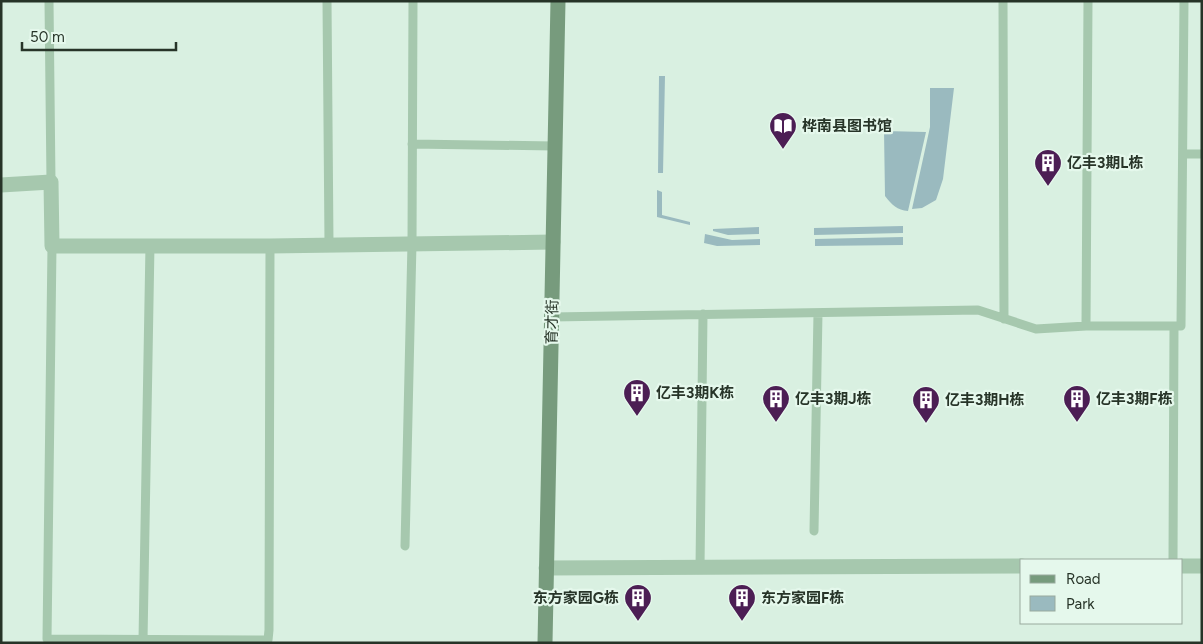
<svg xmlns="http://www.w3.org/2000/svg" width="1203" height="644" font-family="Figtree,'Noto Sans SC',sans-serif">
	<style>
		.green { fill: #9ababf }
		.lines { fill: none; stroke-linecap: round; stroke-linejoin: round }
		.lane { stroke: #a6c8ae; stroke-width: 9 }
		.street { stroke: #a6c8ae; stroke-width: 15 }
		.secondary { stroke: #779b7d; stroke-width: 15 }
		.labels { text-anchor: middle; stroke-width: 4.5; stroke-linejoin: round; paint-order: stroke }
		.poi-label { font-size: 15px; font-weight: bold; fill: #273428; stroke: #e5f8ec; text-anchor: start }
		.street-label { font-size: 15px; fill: #273428; stroke: #e5f8ec }
	</style>
	<rect width="100%" height="100%" fill="#d9f0e1"/>
	<path class="green" d="M659,76h6l-2,97h-5z
		M930,88h24l-11,91 -7,21 -14,8 -10,1 18,-82z
		M884,131l42,1 -18,79c-11,-1 -16,-6 -23,-15z
		M657,190l5,2v23l28,7v3l-33,-8z
		M903,226v7l-89,2v-7z
		M759,227v7l-31,1 -15,-4v-2z
		M705,234l27,6 28,-1v6l-43,1 -13,-3z
		M903,237v8l-88,1v-7z"/>
	<g class="lines">
		<path class="lane" d="M49,1l2,181
			M327,1l2,243
			M1003,1l1,318
			M412,144l142,2
			M1183,154h19
			M52,246l-5,393 221,1 1,-10 1,-384
			M552,317l426,-7 58,19 50,-3 2,-325
			M1086,326h95l3,-325
			M814,531l4,-218
			M405,546l7,-303 1,-242
			M1173,560l1,-234
			M700,568l3,-254
			M143,640l7,-395"/>
		<path class="street" d="M1,185l50,-3 1,64h218l283,-4
			M1182,566h20
			M546,568l476,-2"/>
		<path class="secondary" d="M545,643l13,-642"/>
	</g>
	<defs>
		<symbol id="library-pin" viewBox="-11 -11 22 30"><path d="M0 17L-7.5 6A9.5 9.5 0 1 1 7.5 6Z" fill="#4c1e54" stroke="#e5f8ec"/><path d="M-6-4Q-3-5.5-.7-3.5V5Q-3 3-6 4ZM6-4Q3-5.5 .7-3.5V5Q3 3 6 4Z" fill="#fff"/></symbol>
		<symbol id="building-pin" viewBox="-11 -11 22 30"><path d="M0 17L-7.5 6A9.5 9.5 0 1 1 7.5 6Z" fill="#4c1e54" stroke="#e5f8ec"/><path d="M-4-6H4V6H1V3H-1V6H-4ZM-2.5-4.3h1.7v1.8h-1.7ZM.8-4.3h1.7v1.8H.8ZM-2.5-1h1.7V.8h-1.7ZM.8-1h1.7V.8H.8Z" fill="#fff"/></symbol>
	</defs>
	<g fill-rule="evenodd">
		<use href="#library-pin" x="767" y="110" width="32" height="43"/>
		<use href="#building-pin" x="1032" y="147" width="32" height="43"/>
		<use href="#building-pin" x="621" y="377" width="32" height="43"/>
		<use href="#building-pin" x="760" y="383" width="32" height="43"/>
		<use href="#building-pin" x="1061" y="383" width="32" height="43"/>
		<use href="#building-pin" x="910" y="384" width="32" height="43"/>
		<use href="#building-pin" x="622" y="582" width="32" height="43"/>
		<use href="#building-pin" x="726" y="582" width="32" height="43"/>
	</g>
	<g class="labels">
		<g class="poi-label">
			<text x="802" y="131">桦南县图书馆</text>
			<text x="1067" y="168">亿丰3期L栋</text>
			<text x="656" y="398">亿丰3期K栋</text>
			<text x="795" y="404">亿丰3期J栋</text>
			<text x="1096" y="404">亿丰3期F栋</text>
			<text x="945" y="405">亿丰3期H栋</text>
			<text x="619" y="603" text-anchor="end">东方家园G栋</text>
			<text x="761" y="603">东方家园F栋</text>
		</g>
		<g class="street-label">
			<text transform="translate(552 322) rotate(-89)" y="5">育才街</text>
		</g>
	</g>
	<rect width="1203" height="644" fill="none" stroke="#273428" stroke-width="5"/>
	<rect x="1020" y="559" width="162" height="65" fill="#e5f8ec" stroke="#99aa9e"/>
	<rect x="1030" y="575" width="25" height="8" fill="#779b7d" stroke="#99aa9e"/>
	<text x="1066" y="584" font-size="15" fill="#273428">Road</text>
	<rect x="1030" y="596" width="25" height="15" fill="#9ababf" stroke="#99aa9e"/>
	<text x="1066" y="609" font-size="15" fill="#273428">Park</text>
	<path d="M22 42v8h154v-8" fill="none" stroke="#273428" stroke-width="2.5"/>
	<text x="30" y="42" font-size="15" fill="#273428" stroke="#e5f8ec" stroke-width="4" paint-order="stroke">50 m</text>
</svg>
